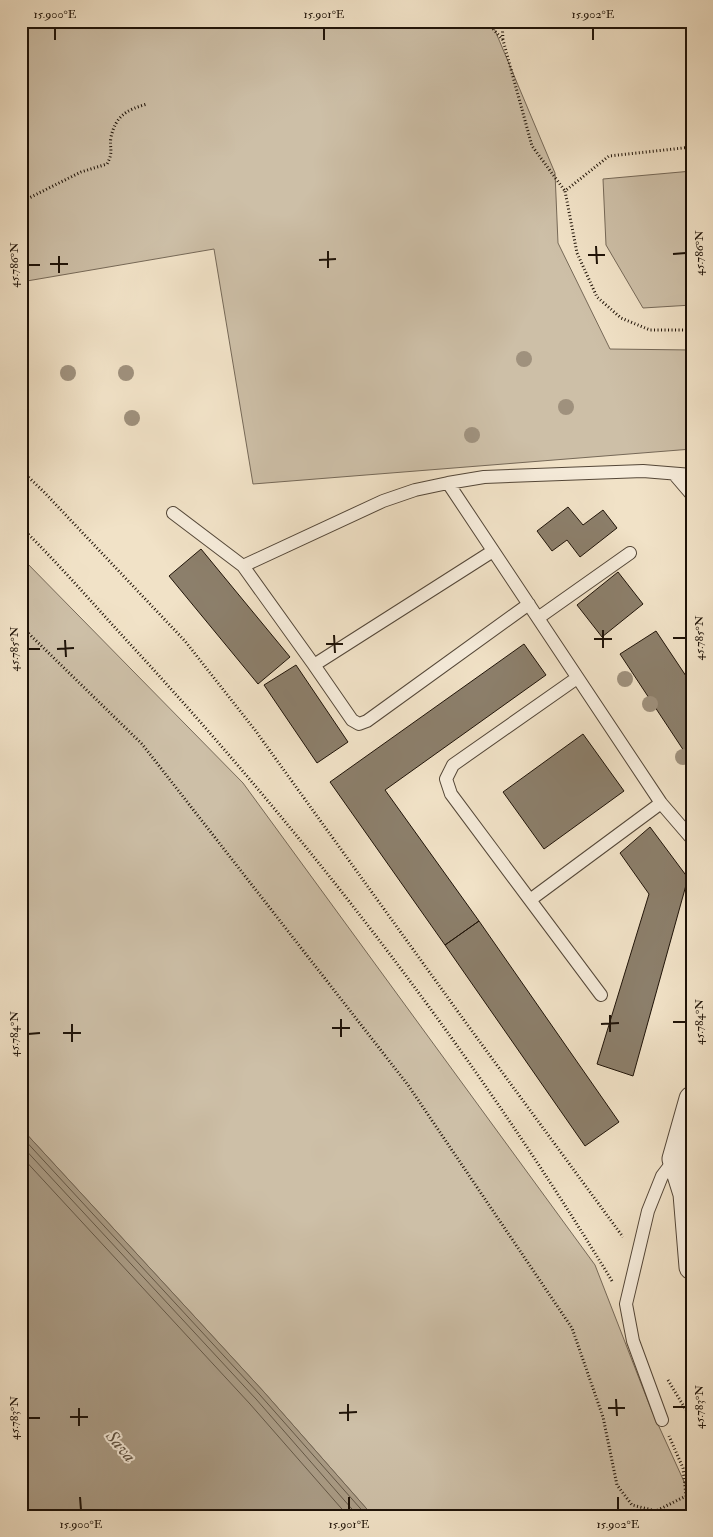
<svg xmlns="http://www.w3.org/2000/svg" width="713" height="1537" font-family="'IM FELL Double Pica',serif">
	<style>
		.green { fill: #cdbfa7; stroke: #766958 }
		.water { fill: #aa9c86; stroke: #726554 }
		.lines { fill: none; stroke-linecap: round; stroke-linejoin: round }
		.shore { stroke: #645847; stroke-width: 1 }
		.building { fill: #8c7f6b; stroke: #1f1308 }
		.lane-casing { stroke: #544738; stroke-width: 14 }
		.street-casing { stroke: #544738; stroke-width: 27 }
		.path { stroke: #1f1308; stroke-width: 3; stroke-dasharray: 1 2.5; stroke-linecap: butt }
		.lane { stroke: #f6ecdb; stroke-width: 12 }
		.street { stroke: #f6ecdb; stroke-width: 25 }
		.tree { fill: #9f917d }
		.ticks { fill: none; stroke: #1f1308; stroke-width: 2 }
		.labels { text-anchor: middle; stroke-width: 4; stroke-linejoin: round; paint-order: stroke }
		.water-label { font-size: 18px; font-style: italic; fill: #5e5141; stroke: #f6ecdb }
		.neatline { fill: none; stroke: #1f1308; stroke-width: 2 }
		.ticks-label { font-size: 12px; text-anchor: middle; fill: #1f1308 }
	</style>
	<rect width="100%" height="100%" fill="#f1e2c7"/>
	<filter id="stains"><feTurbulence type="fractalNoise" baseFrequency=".004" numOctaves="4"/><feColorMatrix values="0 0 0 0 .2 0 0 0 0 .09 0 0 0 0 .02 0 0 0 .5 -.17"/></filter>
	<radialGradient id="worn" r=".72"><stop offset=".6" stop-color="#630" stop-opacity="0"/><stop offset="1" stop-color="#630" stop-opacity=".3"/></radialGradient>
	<path class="green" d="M21,21h460l13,7 61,145 3,70 52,106 82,1v99l-439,35 -39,-235 -193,33z
		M692,171v134l-49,3 -37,-63 -3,-66z
		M21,557l222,226 352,482 56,144 41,90v17h-319l-109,-124 -243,-264z"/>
	<path class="water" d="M21,1128l243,264 109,124h-352z"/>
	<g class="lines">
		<path class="shore" d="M21,1136l239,259 107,121
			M21,1145l235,254 102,117
			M21,1156l229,248 98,112"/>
	</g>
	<path class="building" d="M568,507l15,18 20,-15 14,18 -37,29 -13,-17 -15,11 -15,-20z
		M201,549l89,108 -32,27 -89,-108z
		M618,572l25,32 -41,33 -25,-32z
		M656,631l36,54v61l-8,5 -64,-97z
		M524,644l22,31 -161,115 94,131 -34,24 -115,-163z
		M296,665l52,77 -31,21 -53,-78z
		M583,734l41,57 -80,58 -41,-57z
		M650,827l38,51 -55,198 -36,-12 52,-170 -29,-41z
		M479,921l140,201 -34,24 -140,-201z"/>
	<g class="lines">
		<defs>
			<path id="lane" d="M674,474l18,21
				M448,483l213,320 31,36
				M173,513l70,53
				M493,551l-179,114 -71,-99 140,-65 32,-11 33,-7 36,-6 159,-6 49,4
				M538,618l92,-65
				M314,665l38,55 7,4 8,-3 162,-117
				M577,678l-124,87 -7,14 5,15 79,106 131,-97
				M530,900l71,95
				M662,1420l-29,-79 -7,-37 22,-93 14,-35 13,-17"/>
			<path id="street" d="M692,1099l-17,60 11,35 6,73"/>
		</defs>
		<use href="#lane" class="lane-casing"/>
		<use href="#street" class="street-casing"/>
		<path class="path" d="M486,21l17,19 29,106 33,45
			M502,21l1,19
			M692,147l-83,9 -44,35 12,62 20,44 24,21 29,12h42
			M21,202l60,-30 26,-8c7,-13 2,-16 4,-27 5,-22 16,-27 36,-33
			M21,470l23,22 141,149 70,89 214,297 154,210
			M21,527c38,37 73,78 109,117 180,195 344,409 482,637
			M21,626l121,118 266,341 164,243 31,89 14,68 15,20 24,6 30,-15 -3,-28 -14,-32
			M668,1380l24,40
			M686,1496l6,10"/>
		<use href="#lane" class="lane"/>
		<use href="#street" class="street"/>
	</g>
	<g class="tree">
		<circle cx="524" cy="359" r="8"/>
		<circle cx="68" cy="373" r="8"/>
		<circle cx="126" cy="373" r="8"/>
		<circle cx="566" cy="407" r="8"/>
		<circle cx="132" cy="418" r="8"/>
		<circle cx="472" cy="435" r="8"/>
		<circle cx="625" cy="679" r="8"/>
		<circle cx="650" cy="704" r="8"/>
		<circle cx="683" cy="757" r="8"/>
	</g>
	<path class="ticks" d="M55,28v12M324,28v12M593,28v12M596,246l1,18M328,251v17M673,254l13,-1M588,255h17M59,256v17M319,260l17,-1M50,264h18M28,265h12M603,630v18M334,635l1,18M673,638h13M594,639h18M65,640l1,17M326,644h17M28,649h12M57,649l17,-1M610,1015v17M341,1019v18M673,1022h13M72,1024v18M601,1024l18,-1M332,1028h18M63,1033h18M28,1034l12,-1M616,1399l1,17M348,1404v17M673,1407h13M79,1408v18M608,1408h17M339,1413l18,-1M70,1417h18M28,1418h12M80,1497l1,13M349,1497v13M618,1497v13"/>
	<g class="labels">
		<g class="water-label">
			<text transform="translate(121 1446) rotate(49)" y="6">Sava</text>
		</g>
	</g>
	<rect width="713" height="1537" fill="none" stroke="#f1e2c7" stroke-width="55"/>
	<rect x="28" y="28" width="658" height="1482" class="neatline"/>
	<g class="ticks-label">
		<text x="55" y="18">15.900°E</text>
		<text x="324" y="18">15.901°E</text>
		<text x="593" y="18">15.902°E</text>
		<text transform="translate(699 253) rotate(-90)" y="4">45.786°N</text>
		<text transform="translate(14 265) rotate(-90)" y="4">45.786°N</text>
		<text transform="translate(699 638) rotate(-90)" y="4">45.785°N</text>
		<text transform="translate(14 649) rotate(-90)" y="4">45.785°N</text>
		<text transform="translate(699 1022) rotate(-90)" y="4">45.784°N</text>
		<text transform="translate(14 1034) rotate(-90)" y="4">45.784°N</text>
		<text transform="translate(699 1407) rotate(-90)" y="4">45.783°N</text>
		<text transform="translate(14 1418) rotate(-90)" y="4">45.783°N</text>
		<text x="81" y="1528">15.900°E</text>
		<text x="349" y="1528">15.901°E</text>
		<text x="618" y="1528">15.902°E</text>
	</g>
	<rect width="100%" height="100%" filter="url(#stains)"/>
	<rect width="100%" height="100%" fill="url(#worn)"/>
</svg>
